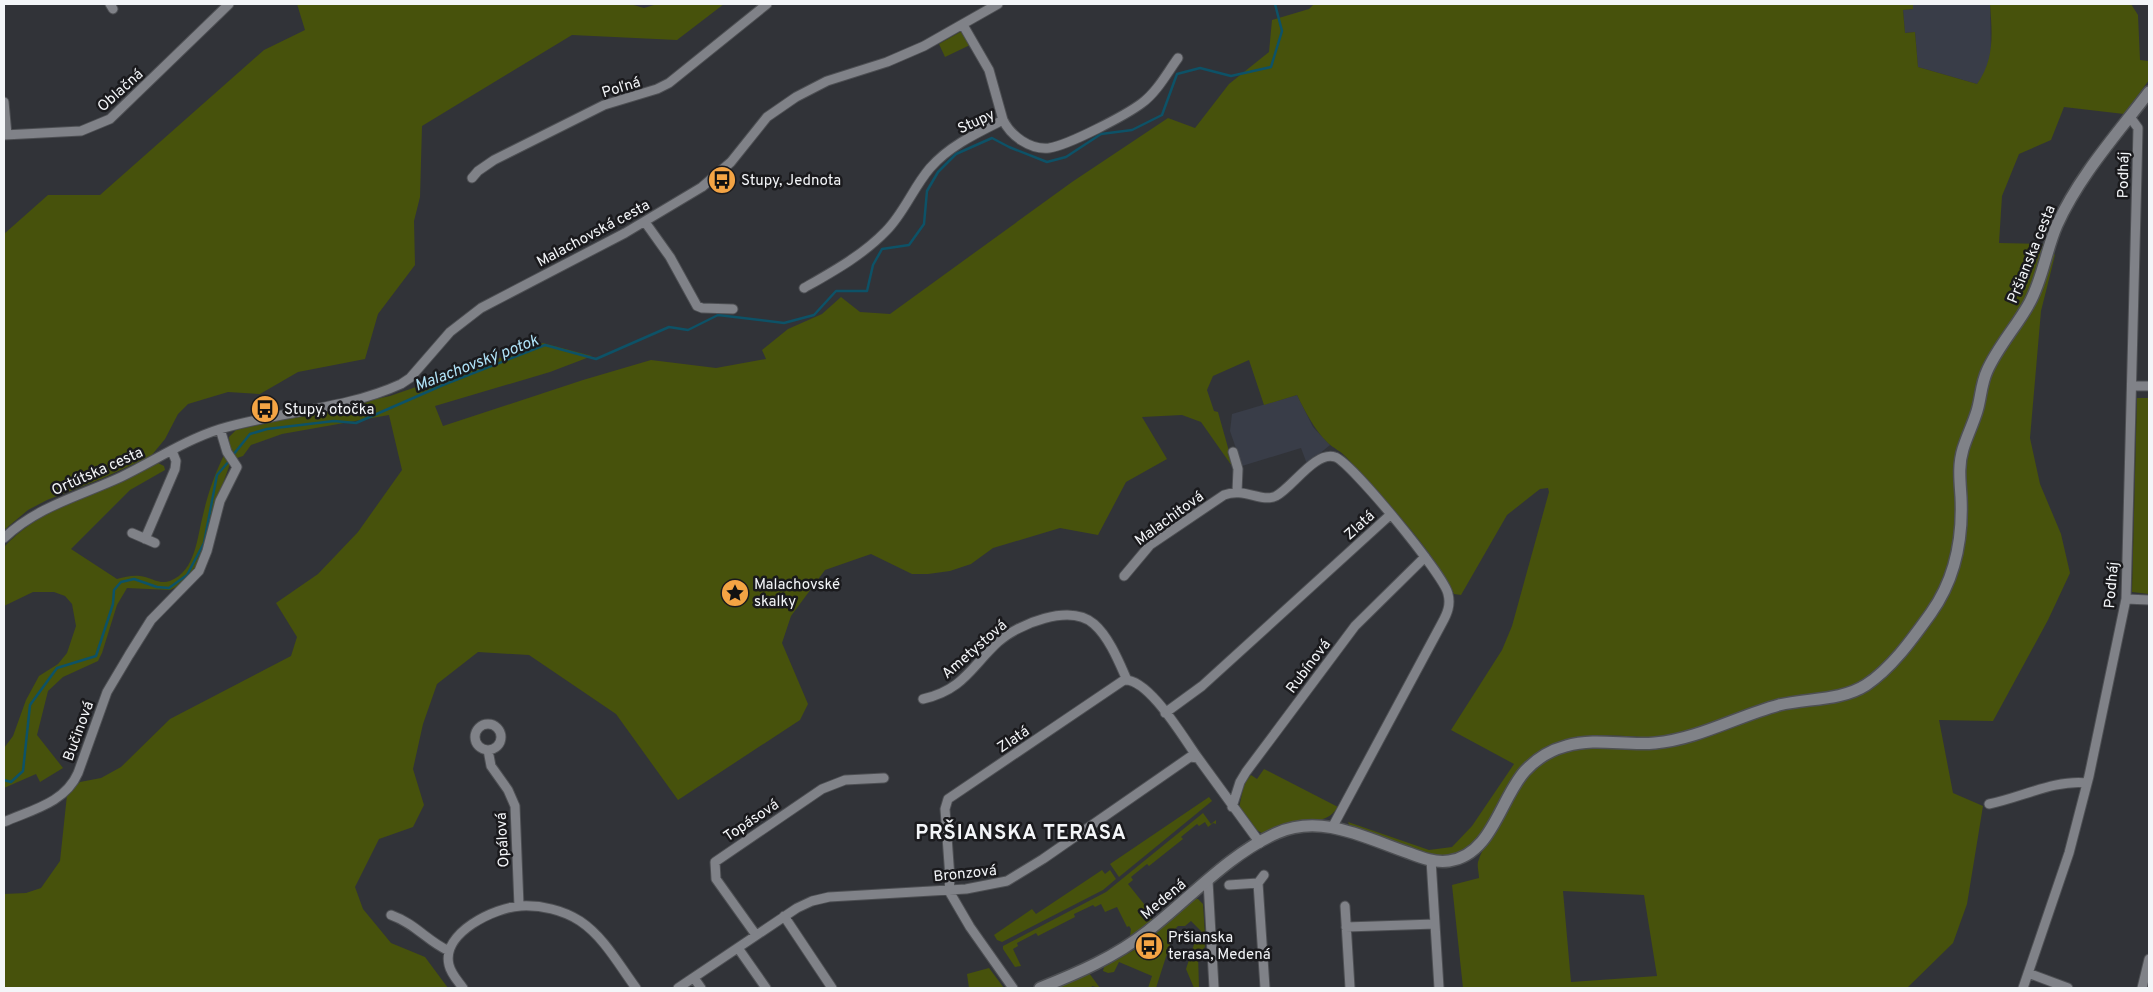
<svg xmlns="http://www.w3.org/2000/svg" width="2153" height="992" font-family="Overpass,sans-serif">
	<style>
		.built { fill: #393d48 }
		.green { fill: #47520c; fill-rule: evenodd }
		.lines { fill: none; stroke-linecap: round; stroke-linejoin: round }
		.stream { stroke: #0d5267; stroke-width: 2.5 }
		.minor-casing { stroke: #4d4f53; stroke-width: 11 }
		.tertiary-casing { stroke: #4d4f53; stroke-width: 14 }
		.minor { stroke: #808288; stroke-width: 9 }
		.tertiary { stroke: #808288; stroke-width: 11 }
		.labels { text-anchor: middle; stroke-width: 5; stroke-linejoin: round; paint-order: stroke }
		.street-label { font-size: 15px; fill: #f3f5f8; stroke: #1a1a1d }
		.poi-label { font-size: 15px; fill: #f3f5f8; stroke: #1a1a1d; text-anchor: start }
		.water-label { font-size: 16px; font-style: italic; fill: #afe2f7; stroke: #1a1a1d }
		.district-label { font-size: 20px; font-weight: bold; letter-spacing: 1px; fill: #f3f5f8; stroke: #1a1a1d }
	</style>
	<rect width="100%" height="100%" fill="#313338"/>
	<path class="built" d="M1913,4h77l1,53 -7,18 -7,9 -59,-17 -3,-35 -10,1 -2,-23 10,-1z
		M1297,395l16,32 17,18 -23,19 -6,-16 -59,18 -12,-35 2,-17z"/>
	<path class="green" d="M297,4h333l14,4 13,-4h67l-47,36 -105,-5 -150,91 -2,71 -6,24 1,44 -37,49 -13,45 -67,13 -38,22 -32,-2 -40,12 -10,10 -13,25 -14,17 -50,23 -54,21 -19,10 -24,20v-296l44,-39h52l164,-145 41,-20z
		M1314,4h599v5l-10,1 2,23 10,-1 3,35 59,17c18,-25 15,-51 13,-80h141l7,11 2,45 9,1v19l-25,34 -60,-7 -13,33 -32,14 -17,42 -3,47 46,1 10,11 -14,56 -11,127 10,46 21,50 9,39 -22,47 -55,101 -54,-1 14,73 30,13 -16,98 -14,39 -46,45h-444l-11,-103 27,-7c0,-5 -2,-11 -1,-16 4,-15 18,-33 26,-47 9,-15 16,-32 29,-45 31,-32 77,-21 116,-21 13,0 25,-3 38,-7 -45,-5 -128,-19 -160,21 -18,22 -32,50 -47,74 -15,14 -27,20 -48,19l-82,-29 -2,-5 81,28 23,-3 20,-21 42,-62 -63,-34 51,-80 10,-24 37,-134 -1,-4 -8,1 -33,26 -46,80 -7,-1c-23,-48 -72,-97 -108,-137 -5,-6 -13,-9 -18,-14 -14,-14 -22,-30 -31,-48l-33,10 -15,-45 -36,16 -6,14 7,21 4,1 16,57 -33,-47 -19,-7 -40,2 25,42 -41,23 -28,53 -38,-7 -67,20 -22,16 -21,7 -22,3h-16l-41,-20 -46,16 -34,46 -9,27 26,61 -8,16 -122,80 -62,-86 -87,-59 -51,-3 -41,32 -14,40 -10,45 11,36 -11,22 -34,12 -24,48 8,22 28,34 34,14 23,31h-444v-94l22,-1 15,-5 19,-27 7,-66 13,-13 21,-4 20,-11 49,-48 121,-63 6,-19 -21,-34 42,-29 40,-42 44,-62 -13,-55 -107,19 -31,11 -8,11 -6,2 -7,-8 -1,-13 7,-7 154,-34 153,-53 49,13 -42,16 -115,34 8,20 140,-46 68,-20 65,8 50,-9 -4,-9 26,-21 34,-15 19,-17 19,15 30,2 182,-132 96,-64 27,10 34,-44 40,-32 3,-32 37,-11zM1563,891l81,4 13,81 -86,6z
		M962,31l8,14 -25,12 -6,-13z
		M2137,398h12v196l-17,-2z
		M225,453l6,8 -15,42 -15,55 -10,15 -11,12 -10,5 -43,-2 -10,17 -15,48 -4,8 -35,16 -15,14 -11,44 26,33 -23,14 -4,-8 -32,14v-40l9,-12 13,-36 13,-24 19,-12 9,-11 9,-27 -4,-22 -7,-8 -11,-4h-21l-29,14v-59c40,-44 104,-55 154,-84l6,3 1,4 -35,20 -59,59 46,30c8,-2 15,-4 23,-3 10,1 20,9 30,5 26,-10 27,-44 33,-66 5,-22 12,-42 22,-62z
		M1264,769l74,38c-14,20 -27,10 -47,16 -9,2 -17,7 -26,12l-10,-6 -16,-21 5,-24 7,-9 6,4z
		M1209,797l3,4 -93,76 -9,-13z
		M1203,813l8,11 5,-4v4l-3,-1 -5,4 -3,-5 -6,4 -2,-2 -16,13 2,2 -34,27 -2,-2 -16,13 2,3 -5,4 24,30 -1,7 -21,16 1,-8 -2,-3 -2,1 -10,-20 -12,5 -4,-8 -6,3 -2,-2 -19,9 1,3 -37,19 -2,-3 -19,10 1,3 -5,3 8,17 -6,1 -12,-18v-3l103,-54z
		M1102,870l3,4 5,-4 6,9 -13,11 -101,52 -5,-2 -3,-5 38,-26 4,5z
		M1194,899h4l5,5 2,31 -14,-14 -6,5h-7l-9,9 3,3 -16,50h-8l4,-12 -33,-14 -5,10 -6,1 -5,-2 1,-4 39,-22z
		M1198,932l6,6 1,9 -7,7 1,34h-5l-8,-19z
		M989,968l15,20h-35l-2,-14z
		M1089,973l11,15 -8,-2 -1,2h-37z"/>
	<g class="lines">
		<path class="stream" d="M233,455l17,-21 17,-5 67,-8 22,2 87,-38 102,-40 51,14 73,-32 19,3 30,-15 66,8 30,-8 22,-24h31l6,-26 9,-16 27,-4 15,-21 3,-33 11,-19 18,-18 36,-16 17,9 38,15 19,-5 35,-23 31,-4 30,-15 15,-41 23,-6 31,8 40,-9 11,-36 -7,-27
			M4,780l7,2 12,-11 7,-66 27,-37 39,-12 17,-52 1,-14 7,-8 13,-3 23,8 12,1 18,-13 17,-32 13,-68 13,-15"/>
		<defs>
			<path id="minor" d="M110,4l3,5
				M963,25l26,45 14,50
				M4,102l3,33
				M4,135l77,-4 29,-12 119,-115
				M472,178l6,-7 16,-11 110,-55 53,-16 12,-6 98,-79
				M645,222l25,35 27,49 5,2 31,1
				M804,288c28,-16 59,-33 82,-57 18,-18 27,-43 44,-63 19,-22 47,-35 73,-48 8,16 27,30 46,28 20,-3 77,-33 93,-45 15,-11 25,-30 36,-45
				M2132,386h17
				M1233,452l5,17 -1,23
				M132,533l23,10
				M4,538c34,-32 76,-42 117,-61 33,-16 64,-37 99,-48 60,-18 124,-19 181,-45l9,-6 40,-46 31,-24 144,-75 77,-46 29,-25 36,-45 29,-20 31,-16 60,-19 37,-16 74,-42
				M145,539l30,-70 1,-8 -4,-10
				M1124,576l26,-31 74,-50c20,-8 37,8 52,1 17,-9 39,-45 59,-39 15,4 110,119 113,137 3,11 -1,20 -6,29l-109,203
				M2126,599l23,1
				M923,699c40,-9 48,-32 75,-57 20,-18 72,-39 96,-18 15,13 25,38 33,56
				M1165,713l37,-27 188,-171
				M475 737a13 13 0 1 1 26 0a13 13 0 1 1-26 0Z
				M488,750l3,16 17,24 7,16 4,100
				M1989,804c31,-6 67,-25 98,-21
				M1232,807l8,-25 6,-10 109,-146 70,-69
				M4,822c27,-12 61,-19 74,-49l29,-81 22,-37 22,-35 48,-49 8,-20 13,-50 17,-34 -10,-15 -7,-23
				M1431,860l8,128
				M1264,875l-6,8 7,105
				M1208,881l6,107
				M1229,885l29,-2
				M949,891l1,-13 -5,-69 3,-10 176,-119c25,-2 60,59 74,78
				M949,891l21,36 43,61
				M1345,906l5,82
				M391,915c25,9 36,26 58,36
				M784,916l48,72
				M1346,927l89,-3
				M756,935l-40,-56 -1,-17 107,-73 23,-9 39,-2
				M738,948l28,40
				M2028,973l40,15
				M694,978l7,10
				M463,988c-5,-7 -12,-14 -14,-23 -8,-32 46,-58 72,-59 20,-1 42,4 59,15 24,16 39,44 56,67
				M678,988l119,-80 15,-7 17,-4 137,-8 41,-8 36,-22 147,-102 8,1 62,85
				M2023,988l46,-135 20,-77 37,-177 11,-429 1,-42 -8,-11
				M2142,988l7,-29"/>
			<path id="tertiary" d="M1040,988c38,-15 75,-31 108,-57 41,-32 81,-77 129,-98 45,-20 90,6 132,20 13,5 26,10 40,8 43,-6 51,-62 76,-90 11,-12 26,-21 41,-25 30,-9 59,0 89,-3 43,-4 83,-27 124,-38 28,-7 62,-4 87,-20 26,-17 47,-47 65,-72 25,-35 32,-74 30,-116 -1,-16 -3,-32 2,-48 4,-13 10,-25 14,-38 4,-13 4,-27 10,-40 11,-25 30,-45 43,-69 13,-24 16,-52 27,-77 22,-49 60,-91 92,-133"/>
		</defs>
		<use href="#minor" class="minor-casing"/>
		<use href="#tertiary" class="tertiary-casing"/>
		<use href="#minor" class="minor"/>
		<use href="#tertiary" class="tertiary"/>
	</g>
	<defs>
		<symbol id="bus-disc" viewBox="-11 -11 22 22"><circle r="9.5" fill="#f4a444" stroke="#1a1a1d"/><path d="M-5-6H5V4H4V6H2V4H-2V6H-4V4H-5ZM-3.5-4V0h7V-4ZM-3.5 1.2v1.5H-2V1.2ZM2 1.2v1.5H3.5V1.2Z" fill="#111"/></symbol>
		<symbol id="sight-disc" viewBox="-11 -11 22 22"><circle r="9.5" fill="#f4a444" stroke="#1a1a1d"/><path d="M0-6L1.8-2.2L6-1.7L2.9 1.2L3.7 5.4L0 3.3L-3.7 5.4L-2.9 1.2L-6-1.7L-1.8-2.2Z" fill="#111"/></symbol>
	</defs>
	<g fill-rule="evenodd">
		<use href="#bus-disc" x="706" y="164" width="32" height="32"/>
		<use href="#bus-disc" x="249" y="393" width="32" height="32"/>
		<use href="#sight-disc" x="719" y="577" width="32" height="32"/>
		<use href="#bus-disc" x="1133" y="930" width="32" height="32"/>
	</g>
	<g class="labels">
		<g class="street-label">
			<text transform="translate(621 87) rotate(-17)" y="5">Poľná</text>
			<text transform="translate(120 90) rotate(-42)" y="5">Oblačná</text>
			<text transform="translate(976 121) rotate(-25)" y="5">Stupy</text>
			<text transform="translate(2123 175) rotate(-89)" y="5">Podháj</text>
			<text transform="translate(593 233) rotate(-28)" y="5">Malachovská cesta</text>
			<text transform="translate(2031 254) rotate(-68)" y="5">Pršianska cesta</text>
			<text transform="translate(97 471) rotate(-24)" y="5">Ortútska cesta</text>
			<text transform="translate(1169 518) rotate(-36)" y="5">Malachitová</text>
			<text transform="translate(1359 525) rotate(-42)" y="5">Zlatá</text>
			<text transform="translate(2111 585) rotate(-85)" y="5">Podháj</text>
			<text transform="translate(974 649) rotate(-41)" y="5">Ametystová</text>
			<text transform="translate(1308 666) rotate(-53)" y="5">Rubínová</text>
			<text transform="translate(78 731) rotate(-70)" y="5">Bučinová</text>
			<text transform="translate(1013 739) rotate(-34)" y="5">Zlatá</text>
			<text transform="translate(751 820) rotate(-34)" y="5">Topásová</text>
			<text transform="translate(502 840) rotate(-93)" y="5">Opálová</text>
			<text transform="translate(965 873) rotate(-6)" y="5">Bronzová</text>
			<text transform="translate(1163 899) rotate(-40)" y="5">Medená</text>
		</g>
		<g class="poi-label">
			<text x="741" y="185">Stupy, Jednota</text>
			<text x="284" y="414">Stupy, otočka</text>
			<text x="754" y="589">Malachovské<tspan x="754" dy="17">skalky</tspan></text>
			<text x="1168" y="942">Pršianska<tspan x="1168" dy="17">terasa, Medená</tspan></text>
		</g>
		<g class="water-label">
			<text transform="translate(476 362) rotate(-21)" y="6">Malachovský potok</text>
		</g>
		<g class="district-label">
			<text x="1021" y="839">PRŠIANSKA TERASA</text>
		</g>
	</g>
	<rect width="2153" height="992" fill="none" stroke="#f3f5f8" stroke-width="10"/>
</svg>
